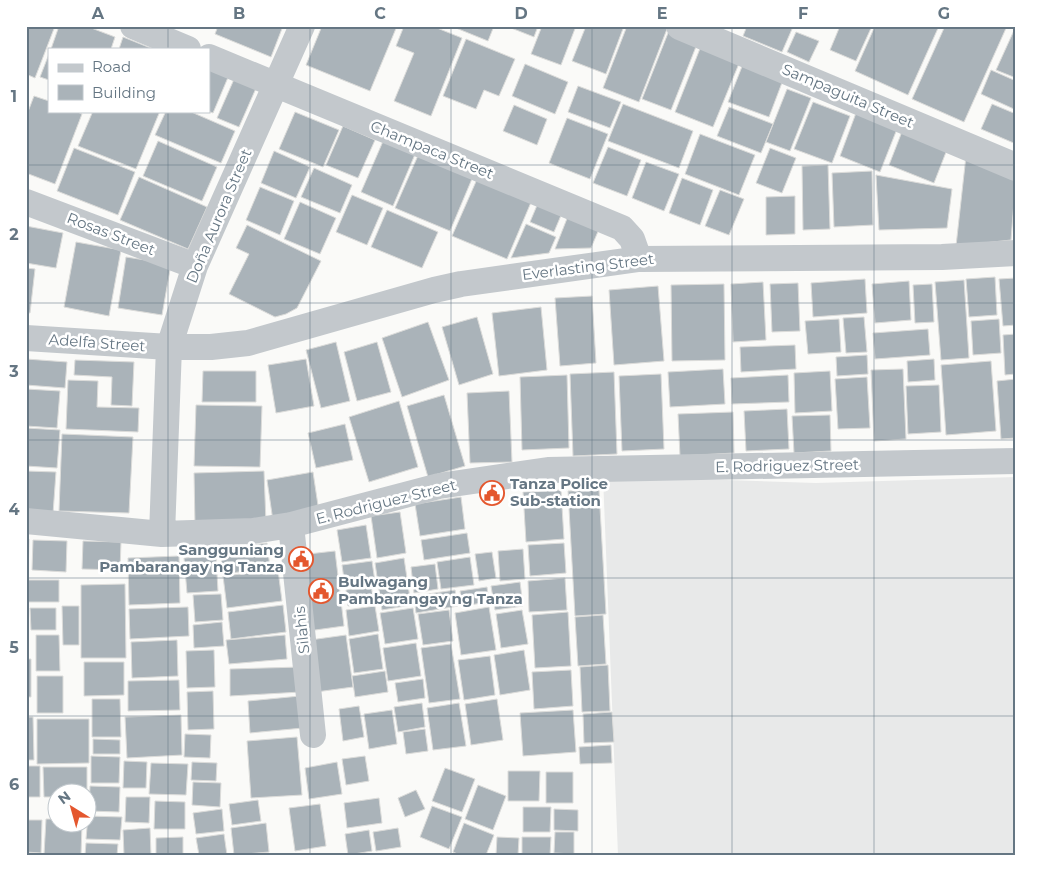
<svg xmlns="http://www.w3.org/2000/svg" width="1042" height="881" font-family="Montserrat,sans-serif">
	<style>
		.built { fill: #e8e9e9 }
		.building { fill: #aab3b9; stroke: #dcdcda }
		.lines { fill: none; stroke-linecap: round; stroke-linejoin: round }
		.minor { stroke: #c3c8cc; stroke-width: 26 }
		.tertiary { stroke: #c3c8cc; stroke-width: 28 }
		.grid { fill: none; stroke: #657683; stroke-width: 1; stroke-opacity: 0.55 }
		.labels { text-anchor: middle; stroke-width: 5; stroke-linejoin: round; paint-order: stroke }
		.street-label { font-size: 15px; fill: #657683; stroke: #fff }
		.poi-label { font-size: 15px; font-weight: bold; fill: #657683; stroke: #fff; text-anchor: start }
		.neatline { fill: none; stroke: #657683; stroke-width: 2 }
		.grid-label { font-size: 16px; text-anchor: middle; font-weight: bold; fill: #657683 }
	</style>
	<rect width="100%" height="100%" fill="#fafaf8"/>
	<path class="built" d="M603,476l213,7 200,-6v378h-398z"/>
	<path class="building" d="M26,26h29l-20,52 -9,-4z
		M59,26h27l29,11 -4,12h-60z
		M218,26h65l-12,31 -56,-23z
		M322,26h75l-27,65 -64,-26z
		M404,26h28l30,12 -31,78 -37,-15 20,-48 -18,-7z
		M451,26h43l-6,15z
		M506,26h32l-4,11z
		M542,26h34l-15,39 -30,-11z
		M586,26h38l-18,48 -34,-13z
		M627,26h34l6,3 -28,73 -36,-14z
		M747,26h39l6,3 -10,23 -39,-16z
		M840,26h32l-16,35 -26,-11z
		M875,26h64l-31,69 -53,-24z
		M945,26h62l-43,96 -52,-23z
		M1016,26v52l-20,-8z
		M670,28l29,11 -28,71 -29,-11z
		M796,32l23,9 -10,21 -22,-10z
		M123,37l30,12h-34z
		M466,39l49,20 -16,37 -15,-6 -8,19 -33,-13z
		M701,46l39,15 -27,66 -38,-15z
		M49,54v26l-9,-3z
		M525,64l43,18 -13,32 -43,-18z
		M743,64l40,16 -14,37 -41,-15z
		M209,66l20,9 -16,38 -5,-2z
		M991,70l25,11v29l-35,-16z
		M235,77l22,9 -18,41 -22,-9z
		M578,86l43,16 -11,26 -42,-16z
		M787,89l24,9 -21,53 -24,-9z
		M34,96l15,5v10h26l7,3 -27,70 -29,-11v-56z
		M813,102l37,14 -18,47 -38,-14z
		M623,104l70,27 -14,37 -71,-27z
		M992,104l24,10v30l-35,-15z
		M514,105l33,14 -10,26 -34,-14z
		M729,107l44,17 -12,29 -44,-17z
		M93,111h67l-24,58 -58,-23z
		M166,111h23l46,20 -14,32 -66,-28z
		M295,112l44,18 -16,37 -44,-18z
		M856,113l41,16 -17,43 -40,-16z
		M567,118l41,16 -18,45 -41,-16z
		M343,126l32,14 -17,38 -32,-13z
		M903,129l45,18 -14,36 -45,-18z
		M700,134l55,21 -16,40 -54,-21z
		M384,139l32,13 -23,54 -32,-14z
		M158,141l59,26 -15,34 -59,-25z
		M608,147l33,13 -14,36 -34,-13z
		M74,148l61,24 -17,43 -61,-24z
		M770,148l26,10 -14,35 -26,-10z
		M274,151l36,16 -14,31 -35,-15z
		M420,151l54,23 -24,57 -55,-23z
		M966,156l50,20 -5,64 -55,6z
		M646,162l33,12 -15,37 -32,-13z
		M828,165l2,64 -27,1 -1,-64z
		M314,168l38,17 -12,28 -39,-16z
		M872,171l1,54 -39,2 -2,-54z
		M876,175l76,14 -5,39 -68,2z
		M139,177l68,30 -19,42 -68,-29z
		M478,177l54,23 -25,59 -55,-23z
		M682,178l31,12 -13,35 -31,-12z
		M260,187l34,14 -14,34 -34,-15z
		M720,190l24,9 -15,36 -24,-9z
		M352,195l31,13 -16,37 -31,-13z
		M795,196v38l-29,1v-38z
		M300,202l36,16 -16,36 -36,-15z
		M538,203l24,10 -8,19 -24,-10z
		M387,210l51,22 -16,36 -51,-21z
		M568,216l31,13 -8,19 -36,1z
		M526,224l30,13 -7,16 -38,5z
		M247,225l74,36 -24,47 -11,6 -11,3 -46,-23 20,-40 -13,-6z
		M26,226l37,7 -7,35 -30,-5z
		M76,242l45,8 -12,66 -45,-9z
		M126,257l45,7 -9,51 -44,-7z
		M26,268l9,1 -5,44h-4z
		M995,277l2,38 -28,2 -3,-38z
		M1016,278v47l-13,1 -4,-47z
		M865,279l2,34 -54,4 -2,-34z
		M964,280l5,78 -28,2 -6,-78z
		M909,281l2,39 -36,3 -3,-39z
		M763,282l3,58 -33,2 -2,-58z
		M798,283l2,48 -28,1 -2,-48z
		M724,284l1,76 -53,1 -1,-76z
		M932,284l2,38 -19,1 -2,-38z
		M658,286l6,75 -50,4 -5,-75z
		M592,296l4,67 -36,3 -5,-68z
		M541,307l6,63 -48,6 -7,-63z
		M477,317l16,57 -34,11 -17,-58z
		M864,317l3,35 -21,1 -3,-35z
		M839,319l2,33 -33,2 -3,-33z
		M999,319l2,34 -28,2 -2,-34z
		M428,322l21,58 -47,17 -20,-59z
		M928,329l2,26 -55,4 -2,-26z
		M1016,334v40l-11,1 -2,-40z
		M336,342l14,59 -29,7 -15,-58z
		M377,342l14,50 -34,9 -13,-49z
		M795,345l1,24 -55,3 -1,-25z
		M867,355l1,19 -31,2 -1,-19z
		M26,359l41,3 -2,26 -39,-3z
		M306,359l8,47 -38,7 -8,-48z
		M934,359l1,21 -27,2 -1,-21z
		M75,360l59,2 -2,44 -21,-1 1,-28 -38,-2z
		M991,361l5,70 -50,4 -5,-70z
		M723,369l2,35 -55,3 -2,-35z
		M903,369l3,70 -32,2 -3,-71z
		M203,371h53v31h-54z
		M830,371l2,40 -37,2 -1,-40z
		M614,372l3,82 -44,2 -3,-82z
		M661,374l3,75 -42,2 -3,-75z
		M567,375l2,73 -47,2 -2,-73z
		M788,375l1,27 -57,2 -1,-26z
		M867,377l3,51 -32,1 -3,-50z
		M1016,379v59l-15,1 -4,-58z
		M68,380l30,1 -1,26 42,1 -1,24 -72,-3z
		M939,385l2,47 -33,2 -2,-48z
		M26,389l34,2 -3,37 -31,-2z
		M509,391l3,71 -42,1 -3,-70z
		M444,395l21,71 -37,11 -21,-71z
		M399,401l19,66 -49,15 -20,-65z
		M196,405l66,1 -2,61 -66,-1z
		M787,409l2,40 -43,2 -2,-40z
		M733,412l1,41 -54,3 -2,-42z
		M830,415l1,36 -37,2 -2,-37z
		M345,424l8,36 -37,8 -8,-35z
		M26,428l34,2 -3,38 -31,-2z
		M62,434l71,3 -4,76 -70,-2z
		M26,471l30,1 -3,42 -27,-1z
		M264,471l2,52 -71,2 -1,-52z
		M313,472l6,40 -46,9 -6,-41z
		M561,490l3,49 -38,3 -3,-50z
		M599,490l7,124 -31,2 -7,-125z
		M461,497l4,32 -45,7 -5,-32z
		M400,512l6,41 -29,5 -6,-42z
		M366,525l5,33 -29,4 -5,-32z
		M467,533l3,20 -46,7 -3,-20z
		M26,539h3l-1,38h-2z
		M33,540l34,1 -1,31 -34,-2z
		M83,541l38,1 -1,28 -38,-1z
		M267,543l3,25 -47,6 -3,-25z
		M564,543l2,30 -36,3 -2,-31z
		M523,549l2,30 -25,2 -2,-30z
		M335,551l9,75 -36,5 -9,-76z
		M492,552l4,26 -17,3 -4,-27z
		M179,556l1,47 -51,2 -1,-47z
		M216,556l2,35 -31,2 -3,-35z
		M470,557l4,28 -33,4 -4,-27z
		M404,558l7,47 -29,5 -7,-47z
		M372,561l3,21 -30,4 -3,-21z
		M435,564l3,25 -24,4 -3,-26z
		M278,570l4,31 -55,7 -4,-32z
		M565,578l2,32 -38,2 -1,-31z
		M26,580h33v22h-33z
		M520,582l3,24 -28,4 -4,-24z
		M125,584l1,74h-45v-73z
		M371,586l3,16 -26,4 -2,-16z
		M487,587l2,15 -26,4 -3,-15z
		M455,590l3,16 -42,7 -2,-17z
		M221,594l2,26 -28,2 -2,-27z
		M283,605l3,27 -55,7 -3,-27z
		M62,606h17v39h-16z
		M375,606l4,25 -30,5 -3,-26z
		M188,607l1,29 -59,3 -1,-30z
		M489,607l7,43 -35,5 -6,-42z
		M30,608h26v22h-25z
		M413,608l5,31 -33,5 -5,-31z
		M449,610l4,31 -30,4 -5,-31z
		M522,610l6,34 -27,4 -5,-34z
		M568,612l3,54 -36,2 -3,-53z
		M603,615l3,49 -28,2 -3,-49z
		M222,622l2,24 -30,2 -1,-23z
		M378,634l5,35 -29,4 -5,-34z
		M36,635h23l1,36h-24z
		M285,635l2,24 -58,5 -3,-24z
		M346,635l7,52 -37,5 -6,-52z
		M177,640l1,36 -46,2 -1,-36z
		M416,643l5,33 -33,5 -5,-33z
		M451,644l9,55 -31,4 -8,-55z
		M214,650l1,37 -28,1 -1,-37z
		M524,650l6,40 -30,5 -6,-40z
		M490,656l5,39 -31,5 -6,-40z
		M26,659h5v38h-5z
		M84,662h40v33l-40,1z
		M608,665l2,46 -28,1 -2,-45z
		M300,667l1,25 -71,4v-27z
		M571,670l2,36 -39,3 -2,-37z
		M385,671l3,21 -33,5 -3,-21z
		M37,676h26v37h-26z
		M423,679l2,19 -27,4 -3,-19z
		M179,680l1,30 -52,1v-30z
		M213,691l1,38 -26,1 -1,-38z
		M300,696l3,32 -53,5 -2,-32z
		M92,699h28l1,38h-29z
		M497,699l6,41 -32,5 -6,-41z
		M422,703l3,24 -27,5 -4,-25z
		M459,703l7,43 -33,4 -6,-42z
		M359,706l5,31 -21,4 -4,-32z
		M392,710l5,34 -28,5 -5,-35z
		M573,710l3,42 -53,4 -3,-43z
		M612,712l2,30 -30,1 -1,-29z
		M181,715l1,40 -55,3 -2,-41z
		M26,717h7l1,43h-8z
		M37,719h52v44l-52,1z
		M425,729l3,22 -22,3 -3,-22z
		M185,734l26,1 -1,23 -26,-1z
		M297,737l5,58 -51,3 -4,-57z
		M93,739l27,1v14h-27z
		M611,745l1,18 -32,1 -1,-17z
		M91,756l29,1 -1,26h-28z
		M365,756l4,25 -23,4 -4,-26z
		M124,761l23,1 -1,26h-23z
		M192,762l25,1 -1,18 -25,-1z
		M337,762l5,32 -33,5 -4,-31z
		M151,763l37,1 -2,31 -37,-1z
		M26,766h14v31h-14z
		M43,767h44v27h-29v3h-14z
		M445,768l30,11 -13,33 -30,-11z
		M508,771h32l-1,30h-31z
		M546,772h27v31h-27z
		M193,782l28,1 -1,24 -28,-2z
		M478,785l28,11 -13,34 -28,-11z
		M90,786l30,1 -1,25 -30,-1z
		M416,790l9,19 -20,8 -7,-19z
		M126,797h24l-1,26 -24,-1z
		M379,798l3,25 -35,5 -3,-25z
		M258,800l3,21 -29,4 -3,-21z
		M155,801l30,1v27h-31z
		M320,804l6,42 -31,5 -6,-43z
		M432,806l30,11 -13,32 -29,-12z
		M523,807h28l-1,25h-27z
		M222,809l2,22 -28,3 -3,-21z
		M554,809l24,1v21l-24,-1z
		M88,816l34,1 -2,23 -34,-1z
		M46,819h12v5h24l-1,31h-37z
		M26,820h16l-1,33 -15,-1z
		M266,823l3,29 -35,3 -3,-27z
		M464,823l30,12 -8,20h-26l-7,-3z
		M150,828l1,27h-27l-1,-25z
		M398,828l3,19 -25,4 -3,-19z
		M369,830l3,21 -24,4 -3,-21z
		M555,832h19v22l-20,-1z
		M224,834l3,21h-28l-3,-17z
		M183,837v18h-27v-17z
		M497,837l22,1 -1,17h-22z
		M522,837h29l-1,18h-28z
		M86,843l32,1 -1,11h-32z"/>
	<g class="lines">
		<path class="minor" d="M133,26l55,23
			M209,57l413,171 10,11 7,20
			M26,202l169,64
			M26,338l143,9h42l37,-4 186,-53 27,-6 178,-25 303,-2 74,-4
			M26,521l136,13 91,-3 38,-6 148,-39 109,-16 468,-9
			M291,525l22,210
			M162,534l7,-187 26,-81 107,-240"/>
		<path class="tertiary" d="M680,26l336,141"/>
	</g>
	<path class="grid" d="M168,26v23M310,26v829M451,26v829M592,26v829M732,26v829M874,26v829M168,111v744M26,165h990M26,303h990M26,440h990M26,578h990M26,716h990"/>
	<defs>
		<symbol id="civic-ring" viewBox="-11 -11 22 22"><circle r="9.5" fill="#fff" stroke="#e4572e" stroke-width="1.5"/><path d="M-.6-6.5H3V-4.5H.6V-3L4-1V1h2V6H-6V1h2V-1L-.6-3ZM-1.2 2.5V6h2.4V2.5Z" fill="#e4572e"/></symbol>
	</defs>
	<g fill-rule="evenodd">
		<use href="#civic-ring" x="478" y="479" width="28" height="28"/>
		<use href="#civic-ring" x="287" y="545" width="28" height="28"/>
		<use href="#civic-ring" x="307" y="577" width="28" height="28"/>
	</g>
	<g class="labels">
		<g class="street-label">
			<text transform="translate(848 96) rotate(23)" y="5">Sampaguita Street</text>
			<text transform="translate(432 150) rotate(22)" y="5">Champaca Street</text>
			<text transform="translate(219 216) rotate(-67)" y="5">Doña Aurora Street</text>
			<text transform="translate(111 234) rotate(21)" y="5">Rosas Street</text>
			<text transform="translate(588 267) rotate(-7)" y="5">Everlasting Street</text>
			<text transform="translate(97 343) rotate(4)" y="5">Adelfa Street</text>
			<text transform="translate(787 466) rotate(-1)" y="5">E. Rodriguez Street</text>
			<text transform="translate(386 502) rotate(-14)" y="5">E. Rodriguez Street</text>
			<text transform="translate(302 630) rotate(-96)" y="5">Silahis</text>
		</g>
		<g class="poi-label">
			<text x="510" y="489">Tanza Police<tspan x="510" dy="17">Sub-station</tspan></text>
			<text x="284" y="555" text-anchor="end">Sangguniang<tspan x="284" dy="17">Pambarangay ng Tanza</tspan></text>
			<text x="338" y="587">Bulwagang<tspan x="338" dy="17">Pambarangay ng Tanza</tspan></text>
		</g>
	</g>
	<rect width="1042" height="881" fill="none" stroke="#ffffff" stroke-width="55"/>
	<rect x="48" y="48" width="162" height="65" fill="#ffffff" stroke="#c1c8cd"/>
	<rect x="58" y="64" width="25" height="8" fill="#c3c8cc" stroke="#c1c8cd"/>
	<text x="92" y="72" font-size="15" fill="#657683">Road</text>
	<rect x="58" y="85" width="25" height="15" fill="#aab3b9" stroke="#c1c8cd"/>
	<text x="92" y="98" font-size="15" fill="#657683">Building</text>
	<g transform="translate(72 808) rotate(323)"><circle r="24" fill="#ffffff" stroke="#c1c8cd"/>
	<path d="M0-4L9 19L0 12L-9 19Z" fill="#e4572e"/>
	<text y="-8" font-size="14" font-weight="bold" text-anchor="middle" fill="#657683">N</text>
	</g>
	<rect x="28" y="28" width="986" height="826" class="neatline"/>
	<g class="grid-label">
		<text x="98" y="19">A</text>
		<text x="239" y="19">B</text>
		<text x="380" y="19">C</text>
		<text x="521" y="19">D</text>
		<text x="662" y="19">E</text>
		<text x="803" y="19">F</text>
		<text x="944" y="19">G</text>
		<text x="14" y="102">1</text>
		<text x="14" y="240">2</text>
		<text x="14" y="377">3</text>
		<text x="14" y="515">4</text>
		<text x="14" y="653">5</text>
		<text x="14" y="790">6</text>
	</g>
</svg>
